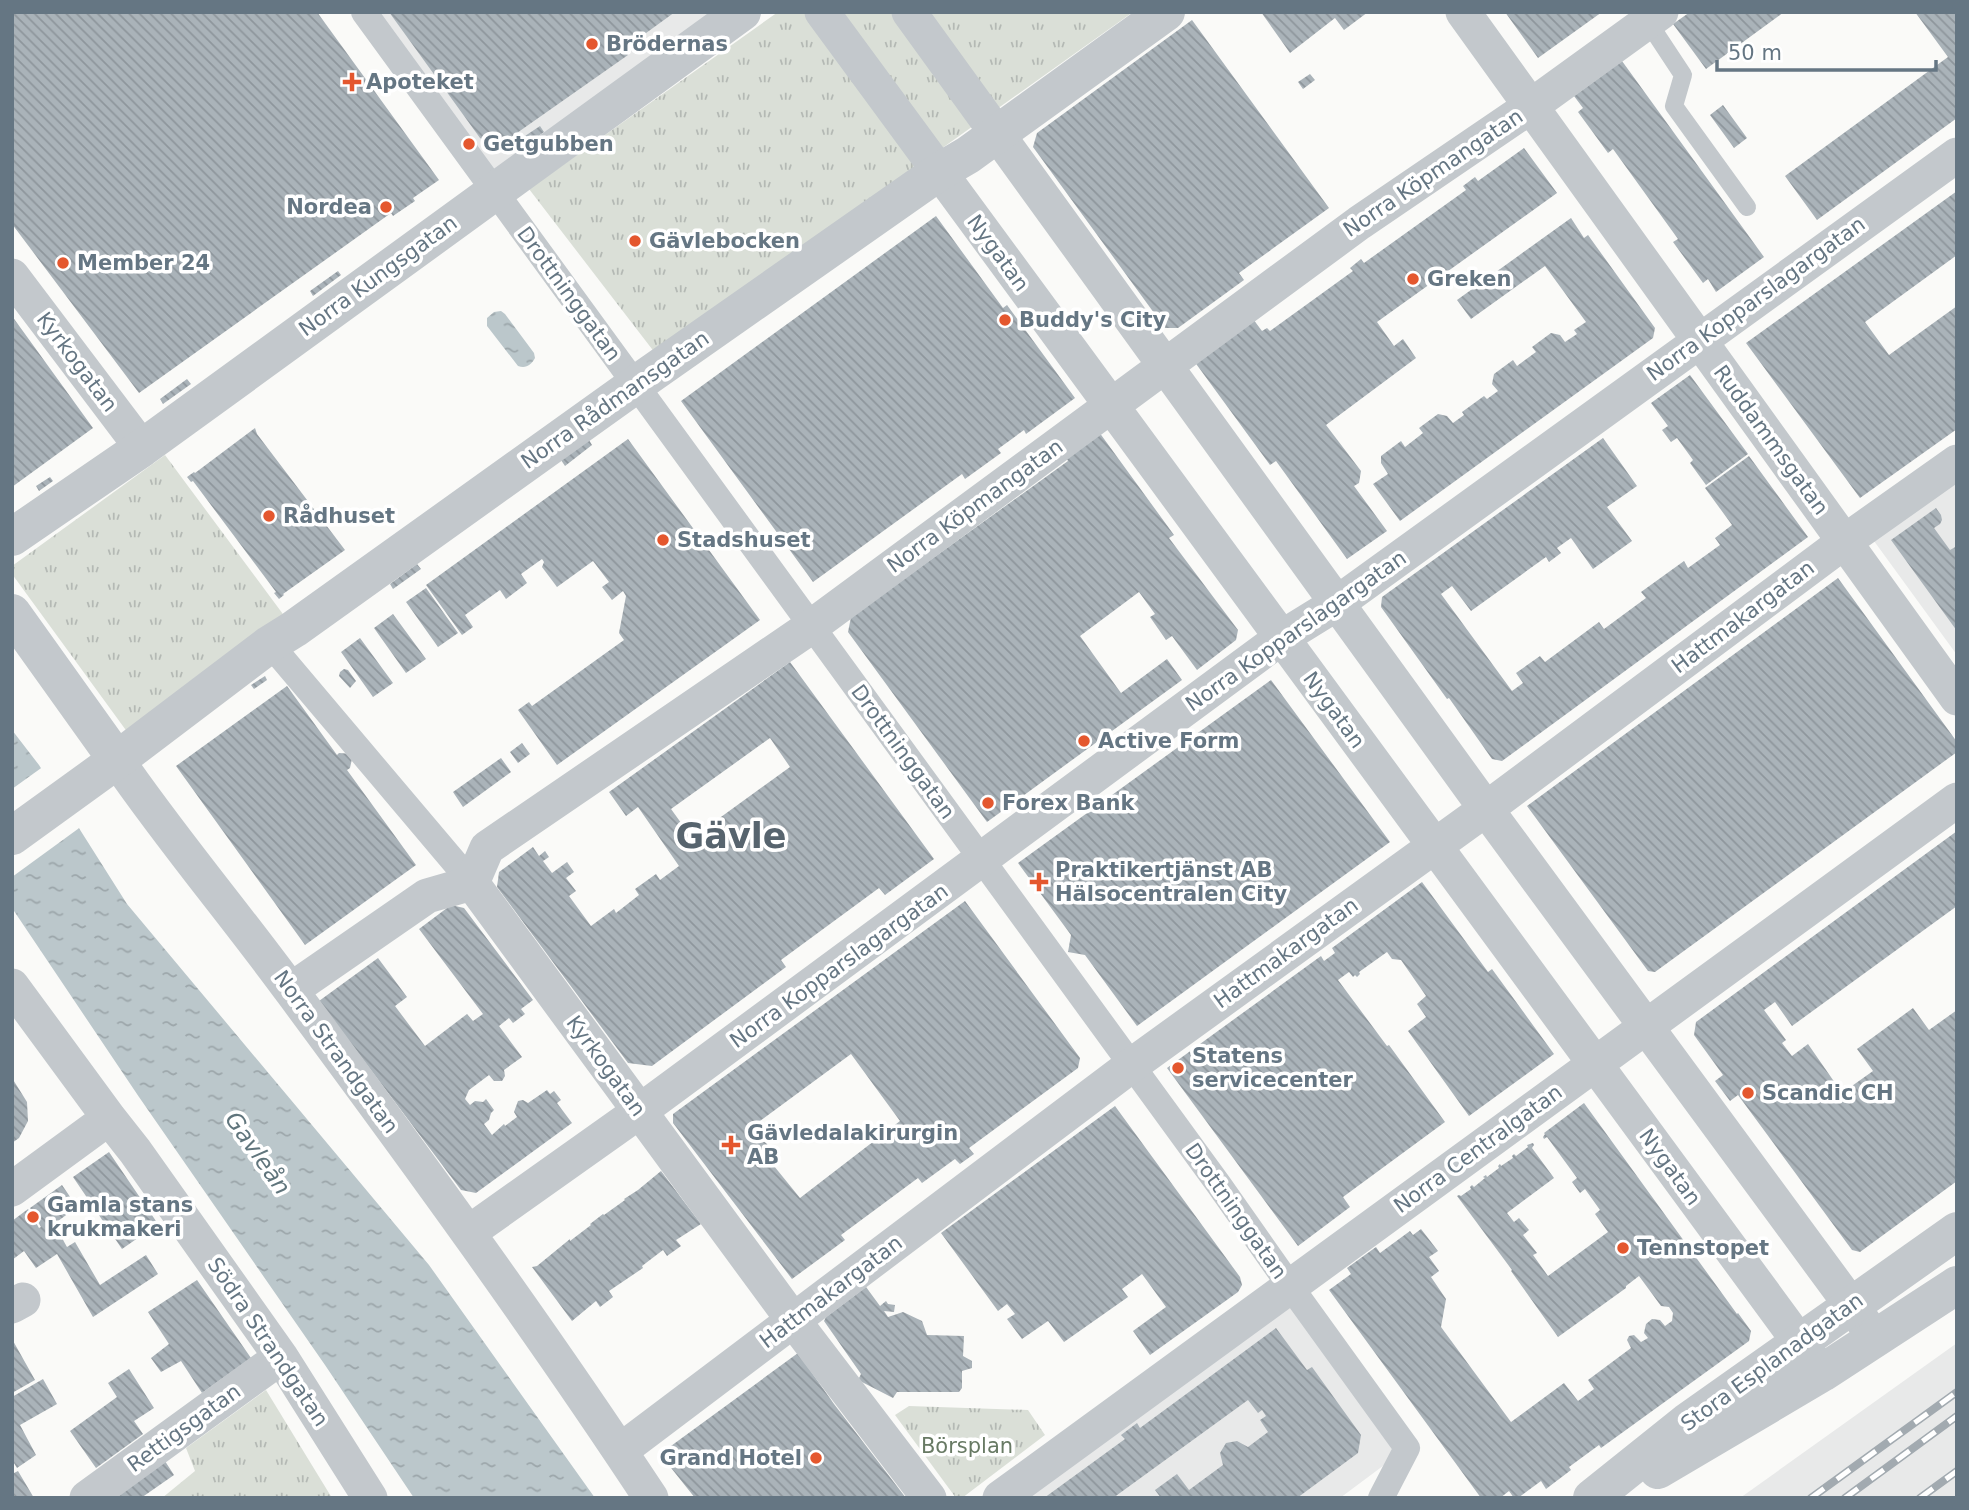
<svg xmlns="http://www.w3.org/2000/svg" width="1969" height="1510" font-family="'DejaVu Sans',sans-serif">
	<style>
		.built { fill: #e8e9e9 }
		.park { fill: url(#park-tufts) }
		.water { fill: url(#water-ripples) }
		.pier { fill: #fafaf8 }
		.building { fill: url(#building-back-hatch); fill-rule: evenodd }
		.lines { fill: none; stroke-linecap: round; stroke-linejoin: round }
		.service { stroke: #c3c8cc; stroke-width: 18 }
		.pedestrian { stroke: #c3c8cc; stroke-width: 26 }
		.minor { stroke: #c3c8cc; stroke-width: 35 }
		.tertiary { stroke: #c3c8cc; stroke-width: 38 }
		.rail-casing { stroke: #a2aab0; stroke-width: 8 }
		.rail { stroke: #fff; stroke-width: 5; stroke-dasharray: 16; stroke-linecap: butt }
		.poi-dot { fill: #e4572e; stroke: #fff; stroke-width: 2.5 }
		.labels { text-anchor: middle; stroke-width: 7; stroke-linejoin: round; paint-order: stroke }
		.poi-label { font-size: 21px; font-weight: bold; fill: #657683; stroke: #fff; text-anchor: start }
		.street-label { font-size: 21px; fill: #657683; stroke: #fff }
		.park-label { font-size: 21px; fill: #687a64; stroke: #fff }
		.water-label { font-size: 23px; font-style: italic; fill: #60757c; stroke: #fff }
		.town-label { font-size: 35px; font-weight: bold; fill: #57646e; stroke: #fff }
	</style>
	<defs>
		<pattern id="park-tufts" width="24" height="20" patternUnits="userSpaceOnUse" patternTransform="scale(1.75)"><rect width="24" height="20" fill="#dadfd7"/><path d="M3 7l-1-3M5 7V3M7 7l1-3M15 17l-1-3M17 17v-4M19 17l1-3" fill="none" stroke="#b4b9b4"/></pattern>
		<pattern id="water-ripples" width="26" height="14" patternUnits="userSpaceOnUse" patternTransform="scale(1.75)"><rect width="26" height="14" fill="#bbc7cb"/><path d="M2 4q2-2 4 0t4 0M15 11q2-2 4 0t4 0" fill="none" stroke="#9ca6aa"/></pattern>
		<pattern id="building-back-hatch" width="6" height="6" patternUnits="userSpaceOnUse" patternTransform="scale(1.75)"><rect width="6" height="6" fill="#aab3b9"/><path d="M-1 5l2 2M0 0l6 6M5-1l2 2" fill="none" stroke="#8e969c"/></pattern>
	</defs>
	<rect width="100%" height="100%" fill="#fafaf8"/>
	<path class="built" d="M364,12h378l-247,180z
		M1957,481v174l-83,-114z
		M1290,1286l117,162 -67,50h-340z
		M1957,1343v155h-217z"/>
	<path class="park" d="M778,12h355l-478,341 -126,-164z
		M165,455l129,174 -158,115 -124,-170v-8z
		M266,1390l66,108h-170l33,-27 -9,-23z
		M909,1406l119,4 17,25 -83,63h-6l-61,-83z"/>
	<path class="water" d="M501,311l4,3 29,39 1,5c-4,7 -9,11 -17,8l-31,-40v-8l7,-6z
		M12,730l27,35 88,139 302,361 166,233h-181l-89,-133 -186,-268 -127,-189z"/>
	<path class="pier" d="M44,766l38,60 -70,51v-88z"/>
	<path class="building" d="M12,12h305l122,168 -26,18 2,3 -22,15 -2,-3 -252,180 -127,-169z
		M389,12h286l-51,37 4,6 -124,87 -13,3 -11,-7z
		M1261,12h107l-24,18 -9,-12 -45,35z
		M1505,12h97l-64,46z
		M1690,12h94l-78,57 -33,-45z
		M1915,12h42v106l-140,102 -32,-44 163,-119z
		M1192,20l137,188 -90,65 5,7 -66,48h-13l-132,-181 4,-14z
		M1622,61l142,196 -48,35 -8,-13 -5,4 -30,-41 5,-3 -65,-90 -5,4 -30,-41 5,-4 -9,-12z
		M1310,74l5,6 -12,9 -5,-7z
		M1723,105l24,33 -13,10 -24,-33z
		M540,126l4,6 -14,10 -5,-6z
		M1524,148l33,45 -180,129 17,24 9,-7 13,19 -90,67 35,46 -2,12 -5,3 33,45 -40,28 -71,-98 -6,4 -76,-104 59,-42 9,12 5,-3 3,3 83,-60 -3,-3 11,-9 3,4 102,-73 -3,-4 12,-9 3,4z
		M1957,191v64l-92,67 24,33 68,-49v123l-97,69 -114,-155z
		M936,216l67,92 4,-3 68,93 -49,36 -2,-4 -26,19 3,4 -36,26 -3,-5 -149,108 -132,-181z
		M1571,218l13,20 4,-3 67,93 -2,10 -253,183 -27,-37 15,-10 -7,-11v-7l20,-15 4,6 18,-14 -4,-5 19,-14 9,2 6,7 11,-8 -2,-3 22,-16 3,3 11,-8 -6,-7 2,-10 19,-14 4,6 19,-14 -4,-5 19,-14 9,2 5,7 12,-8 -3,-4 12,-8 -41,-56 -74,53 -14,-19z
		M338,271l3,4 -28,21 -3,-5z
		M12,316l81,112 -81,59z
		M1690,375l58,79 -42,31 -16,-22 3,-3 -16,-22 -6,4 -9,-12 6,-4 -17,-23z
		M187,379l4,5 -28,20 -3,-5z
		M255,428l2,6 88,116 -62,44 1,1 -5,4 -5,-6 2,-1 -83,-111 -2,1 -4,-5 7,-5 1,1z
		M1099,432l75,103 -5,3 69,92 -2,10 -39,30 -25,-34 -6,4 -16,-23 5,-3 -16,-22 -59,44 41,57 46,-34 15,21 -195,142 -139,-190 3,-15 217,-156 -3,-5z
		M1603,438l34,48 -30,21 25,34 -39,28 -22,-31 -14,10 4,5 -12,9 -3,-5 -75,54 -19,-25 -11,8 71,97 11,-8 -7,-10 24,-17 5,6 54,-40 5,7 42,-31 -5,-6 43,-31 4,7 32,-23 -5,-7 17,-13 -27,-37 44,-32 59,81 -306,224 -10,-2 -43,-61 -2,1 -66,-92 1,-10z
		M628,439l132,181 -203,145 -39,-55 11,-8 3,4 92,-66 -5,-7 7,-37 -3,-5 -11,9 -10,-13 7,-5 -16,-21 -36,26 -15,-20 2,-5 -2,-3 -21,15 6,9 -21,16 -6,-9 -35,25 8,12 -11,8 -36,-50z
		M589,440l3,5 -27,21 -4,-6z
		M50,477l3,4 -14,10 -3,-5z
		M1936,508l5,7 1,5 -2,4 -6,4 16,22 7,-4v85l-66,-91z
		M417,564l4,5 -28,20 -3,-5z
		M1838,578l119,164v10l-302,220 -7,-1 -121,-165z
		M426,588l32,45 -20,14 -32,-45z
		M393,614l33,45 -20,14 -32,-45z
		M360,638l33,45 -20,14 -32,-45z
		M790,662l144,197 -49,36 -6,-7 -98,72 5,7 -134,99 -24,-3 -131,-176 2,-15 34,-25 6,9 6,-5 4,6 -6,4 9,12 15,-11 7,10 -8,6 10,13 -7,5 22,30 23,-17 2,4 23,-18 -4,-6 21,-15 4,6 19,-14 -41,-59 -12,9 -17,-24zM770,738l20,29 -98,71 -21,-29z
		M344,669l4,1 8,11 -6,7 -11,-12 1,-4z
		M265,676l2,4 -13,9 -3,-4z
		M1271,680l119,162 -253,184 -52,-71 -17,-3 3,-17 -53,-72z
		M287,686l50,69 2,-2 14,1 -3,14 -3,2 69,95 -111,80 -129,-179z
		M522,743l8,11 -12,9 -8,-11z
		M501,758l10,14 -48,35 -10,-15z
		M1957,831v75l-165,120 -17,-24 -11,8 22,30 -4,3 10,13 16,-12 34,49 31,-22 -16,-22 56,-41 16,22 28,-20v171l-97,71 -8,-2 -114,-155 -8,6 -15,-20 8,-6 -29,-40 2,-13z
		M1422,882l66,90 4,-3 62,85 -85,62 -61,-85 18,-14 -9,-13 9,-8 -25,-36 -9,-1 -5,-7 -28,20 1,2 -3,3 -2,-2 -2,2 -4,-5 -11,8 49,66 2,-1 56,77 -102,75 7,10 -52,39 -131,-178 154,-112 3,5 11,-8 -3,-5z
		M965,901l115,157 -2,10 -109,80 5,6 -14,10 -5,-5 -33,24 -4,-5 -77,57 4,5 -53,39 -119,-156v-9zM851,1054l49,67 -100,77 -26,-32 6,-5 -27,-35z
		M451,905l13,3 69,92 -12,9 4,5 -12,9 -4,-5 -10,8 23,31 -18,13 1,6 -3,5h-8l-5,-6 -20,15 -4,9 5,6 5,-4 8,1 3,-3 8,11 -3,3 -2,7 -5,4 8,11 12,-11 1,2 12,-9 -3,-5 4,-11 5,-1 5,3 19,-13 3,4 4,-3 7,9 -4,3 15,20 -96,70 -15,-3 -142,-189 59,-43 29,39 -12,9 30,40 42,-32 6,7 10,-7 -64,-85z
		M12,1078l15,24 1,19 -9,17 -7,5z
		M1584,1103l153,211 1,-1 13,18 -2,10 -148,107 -2,-3 -30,22 2,3 -25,19 -5,-8 -23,17h-4l-5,-7 -9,7h-19l-152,-208 22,-16 -4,-6 29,-21 4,6 30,-22 3,4 8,-6 17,22 -9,6 10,14 -8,6 15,22 -5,28 70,95 53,-39 14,18 16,-12 -6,-9 43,-32 -4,-8 2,-4 5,-1 7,7 7,-4 -4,-5 2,-9 6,-5 8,1 5,6 7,-5 1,-8 -4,-6 -8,-1 -22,-30 -13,10v2l-68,49 -47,-66 1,-1 -55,-74 2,-1 2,1 10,-7 -1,-2 2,-2 2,2 11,-9 -2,-1 3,-2 1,2 12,-9 -1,-2 2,-2 1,2 12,-8 -1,-2 2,-2 2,2 12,-9 -1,-2 6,-2 1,2 -2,3 22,30 -47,35 7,9 5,-4 10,12 -6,5 14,18 -4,2 15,21 60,-44 -13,-18 5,-4 -15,-21 -5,4 -8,-11 5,-4 -30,-41 -3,2 -1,-2 2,-3 -1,-1z
		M1115,1106l125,171 2,8 -4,7 -88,63 -17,-24 33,-24 -24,-33 -20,15 6,8 -64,45 -16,-21 -26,18 -15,-20 8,-5 -8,-10 -9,7 -57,-78z
		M109,1152l49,72 -36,25 -49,-72z
		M661,1171l40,53 -25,16 5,6 -14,10 -4,-6 -21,16 1,2 -34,23 4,6 -13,10 -4,-6 -24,20 -40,-54 5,-1 33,-27v2l21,-16 -1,-1 13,-10 1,1 21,-15 -1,-1 14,-9z
		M62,1185l15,22 -23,17 13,23 8,-5 25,43 46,-30 12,19 -65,43 -36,-63 -21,14 -12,-17 -12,9v-39l16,-12 11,19 2,-1 -11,-19z
		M197,1280l54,78 -49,35 -21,-32 -20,11 -10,-14 18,-14 -21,-32z
		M866,1287l14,19 6,-5 2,3 7,1 -1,7 -10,-1 4,6 15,-5 19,9 5,14 37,1 -1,20 9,5v7l-10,3v17l-3,4h-62l-4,6 -35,-18 3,-6 -37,-53 2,-4z
		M1276,1328l31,42 5,-3 49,68 -3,18 -61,45h-136l-6,-8 22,-16 12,16 34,-25 -3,-12 6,-10 11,-2 11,6 20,-15 -8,-12 6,-4 -4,-6 -4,3 -10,-13 -135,98h-69l81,-59 -4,-4 16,-12 3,5z
		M12,1339l23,41 -23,13z
		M798,1353l36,51 72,94h-211l-35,-44z
		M129,1369l25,39 -20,13 9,13 -47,34 -26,-37 47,-34 -9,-14z
		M43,1379l14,25 -37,21 16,30 -19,13 -5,-8v-63z
		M163,1458l11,17 -33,23h-34z
		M18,1471l16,27 -22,-1v-23z"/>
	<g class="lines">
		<path class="service" d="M1648,22l35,53 -9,31 73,101"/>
		<path class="pedestrian" d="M364,12l855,1173 71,101 117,162 -26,50
			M270,644l202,239"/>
		<path class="minor" d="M822,12l995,1354
			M909,12l577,797 390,530
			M1463,12l494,686
			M12,276l130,172
			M117,760c55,80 118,154 175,232 123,166 245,333 359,506
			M472,883l15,-35 325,-222 547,-403 172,-117 130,-94
			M472,883l321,437 136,178
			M12,986l97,132 26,33 146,206 89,141
			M291,990l136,-94 45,-13
			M12,1189l97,-71
			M468,1233l172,-122 641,-473 55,-34 621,-449
			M12,1306l11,-6
			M620,1451l512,-386 354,-256 358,-267 113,-80
			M87,1498l194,-141
			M1000,1498l957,-698"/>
		<path class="tertiary" d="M12,537l130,-89 600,-436
			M12,613l105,147
			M12,836l105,-76 153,-116 24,-15 341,-244 304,-213 29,-17 198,-143
			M1658,1470l164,-97 135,-88
			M1592,1498l95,-76 270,-191"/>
		<defs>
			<path id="rail" d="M1811,1498l146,-106
				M1845,1498l112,-82
				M1920,1498l37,-27"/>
		</defs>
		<use href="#rail" class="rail-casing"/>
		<use href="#rail" class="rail"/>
	</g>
	<g class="poi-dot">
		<circle cx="592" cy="44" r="7"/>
		<path d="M348.5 71.5h7v7h7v7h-7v7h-7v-7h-7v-7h7z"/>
		<circle cx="469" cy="144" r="7"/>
		<circle cx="386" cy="207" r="7"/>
		<circle cx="635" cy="241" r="7"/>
		<circle cx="63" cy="263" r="7"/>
		<circle cx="1413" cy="279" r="7"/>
		<circle cx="1005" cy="320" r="7"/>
		<circle cx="269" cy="516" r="7"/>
		<circle cx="663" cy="540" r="7"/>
		<circle cx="1084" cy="741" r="7"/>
		<circle cx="988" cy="803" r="7"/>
		<path d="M1035.5 871.5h7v7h7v7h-7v7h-7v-7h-7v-7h7z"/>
		<circle cx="1178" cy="1068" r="7"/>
		<circle cx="1748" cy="1093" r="7"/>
		<path d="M727.5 1134.5h7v7h7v7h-7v7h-7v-7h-7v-7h7z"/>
		<circle cx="33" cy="1217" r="7"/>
		<circle cx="1623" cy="1248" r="7"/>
		<circle cx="816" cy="1458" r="7"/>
	</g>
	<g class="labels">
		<g class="poi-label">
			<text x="606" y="51">Brödernas</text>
			<text x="366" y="89">Apoteket</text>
			<text x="483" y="151">Getgubben</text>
			<text x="372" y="214" text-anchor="end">Nordea</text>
			<text x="649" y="248">Gävlebocken</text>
			<text x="77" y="270">Member 24</text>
			<text x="1427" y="286">Greken</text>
			<text x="1019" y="327">Buddy's City</text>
			<text x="283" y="523">Rådhuset</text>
			<text x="677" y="547">Stadshuset</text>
			<text x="1098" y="748">Active Form</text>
			<text x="1002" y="810">Forex Bank</text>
			<text x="1055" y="877">Praktikertjänst AB<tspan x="1055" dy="24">Hälsocentralen City</tspan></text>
			<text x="1192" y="1063">Statens<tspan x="1192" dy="24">servicecenter</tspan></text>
			<text x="1762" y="1100">Scandic CH</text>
			<text x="747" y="1140">Gävledalakirurgin<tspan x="747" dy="24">AB</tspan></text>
			<text x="47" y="1212">Gamla stans<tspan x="47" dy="24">krukmakeri</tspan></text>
			<text x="1637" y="1255">Tennstopet</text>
			<text x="802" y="1465" text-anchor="end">Grand Hotel</text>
		</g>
		<g class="street-label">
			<text transform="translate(1433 173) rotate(-34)" y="7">Norra Köpmangatan</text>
			<text transform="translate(998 253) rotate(54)" y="7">Nygatan</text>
			<text transform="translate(378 276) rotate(-36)" y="7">Norra Kungsgatan</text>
			<text transform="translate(569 294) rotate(54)" y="7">Drottninggatan</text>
			<text transform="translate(1756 299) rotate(-36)" y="7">Norra Kopparslagargatan</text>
			<text transform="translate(77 362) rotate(53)" y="7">Kyrkogatan</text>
			<text transform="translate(615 400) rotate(-35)" y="7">Norra Rådmansgatan</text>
			<text transform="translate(1771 440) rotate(54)" y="7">Ruddammsgatan</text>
			<text transform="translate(975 506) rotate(-36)" y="7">Norra Köpmangatan</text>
			<text transform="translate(1743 617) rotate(-37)" y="7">Hattmakargatan</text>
			<text transform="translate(1296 631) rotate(-35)" y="7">Norra Kopparslagargatan</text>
			<text transform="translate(1334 710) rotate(54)" y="7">Nygatan</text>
			<text transform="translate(903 752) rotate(54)" y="7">Drottninggatan</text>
			<text transform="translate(1286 953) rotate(-36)" y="7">Hattmakargatan</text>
			<text transform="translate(839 966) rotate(-36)" y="7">Norra Kopparslagargatan</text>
			<text transform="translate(336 1052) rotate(54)" y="7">Norra Strandgatan</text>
			<text transform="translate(606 1066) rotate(54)" y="7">Kyrkogatan</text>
			<text transform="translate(1478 1149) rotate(-36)" y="7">Norra Centralgatan</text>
			<text transform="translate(1670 1167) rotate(54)" y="7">Nygatan</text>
			<text transform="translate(1236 1211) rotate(55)" y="7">Drottninggatan</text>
			<text transform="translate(831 1292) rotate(-37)" y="7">Hattmakargatan</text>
			<text transform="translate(268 1342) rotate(56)" y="7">Södra Strandgatan</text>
			<text transform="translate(1772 1362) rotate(-36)" y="7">Stora Esplanadgatan</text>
			<text transform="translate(184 1428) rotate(-36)" y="7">Rettigsgatan</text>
		</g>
		<g class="park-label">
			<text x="967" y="1453">Börsplan</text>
		</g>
		<g class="water-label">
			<text transform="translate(258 1153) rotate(55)" y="8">Gavleån</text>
		</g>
		<g class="town-label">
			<text x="731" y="848">Gävle</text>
		</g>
	</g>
	<rect width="1969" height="1510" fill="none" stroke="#657683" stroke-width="28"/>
	<path d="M1717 60v10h219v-10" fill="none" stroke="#657683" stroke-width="3.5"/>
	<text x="1728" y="60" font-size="21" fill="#657683" stroke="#ffffff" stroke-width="5" paint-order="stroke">50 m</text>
</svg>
